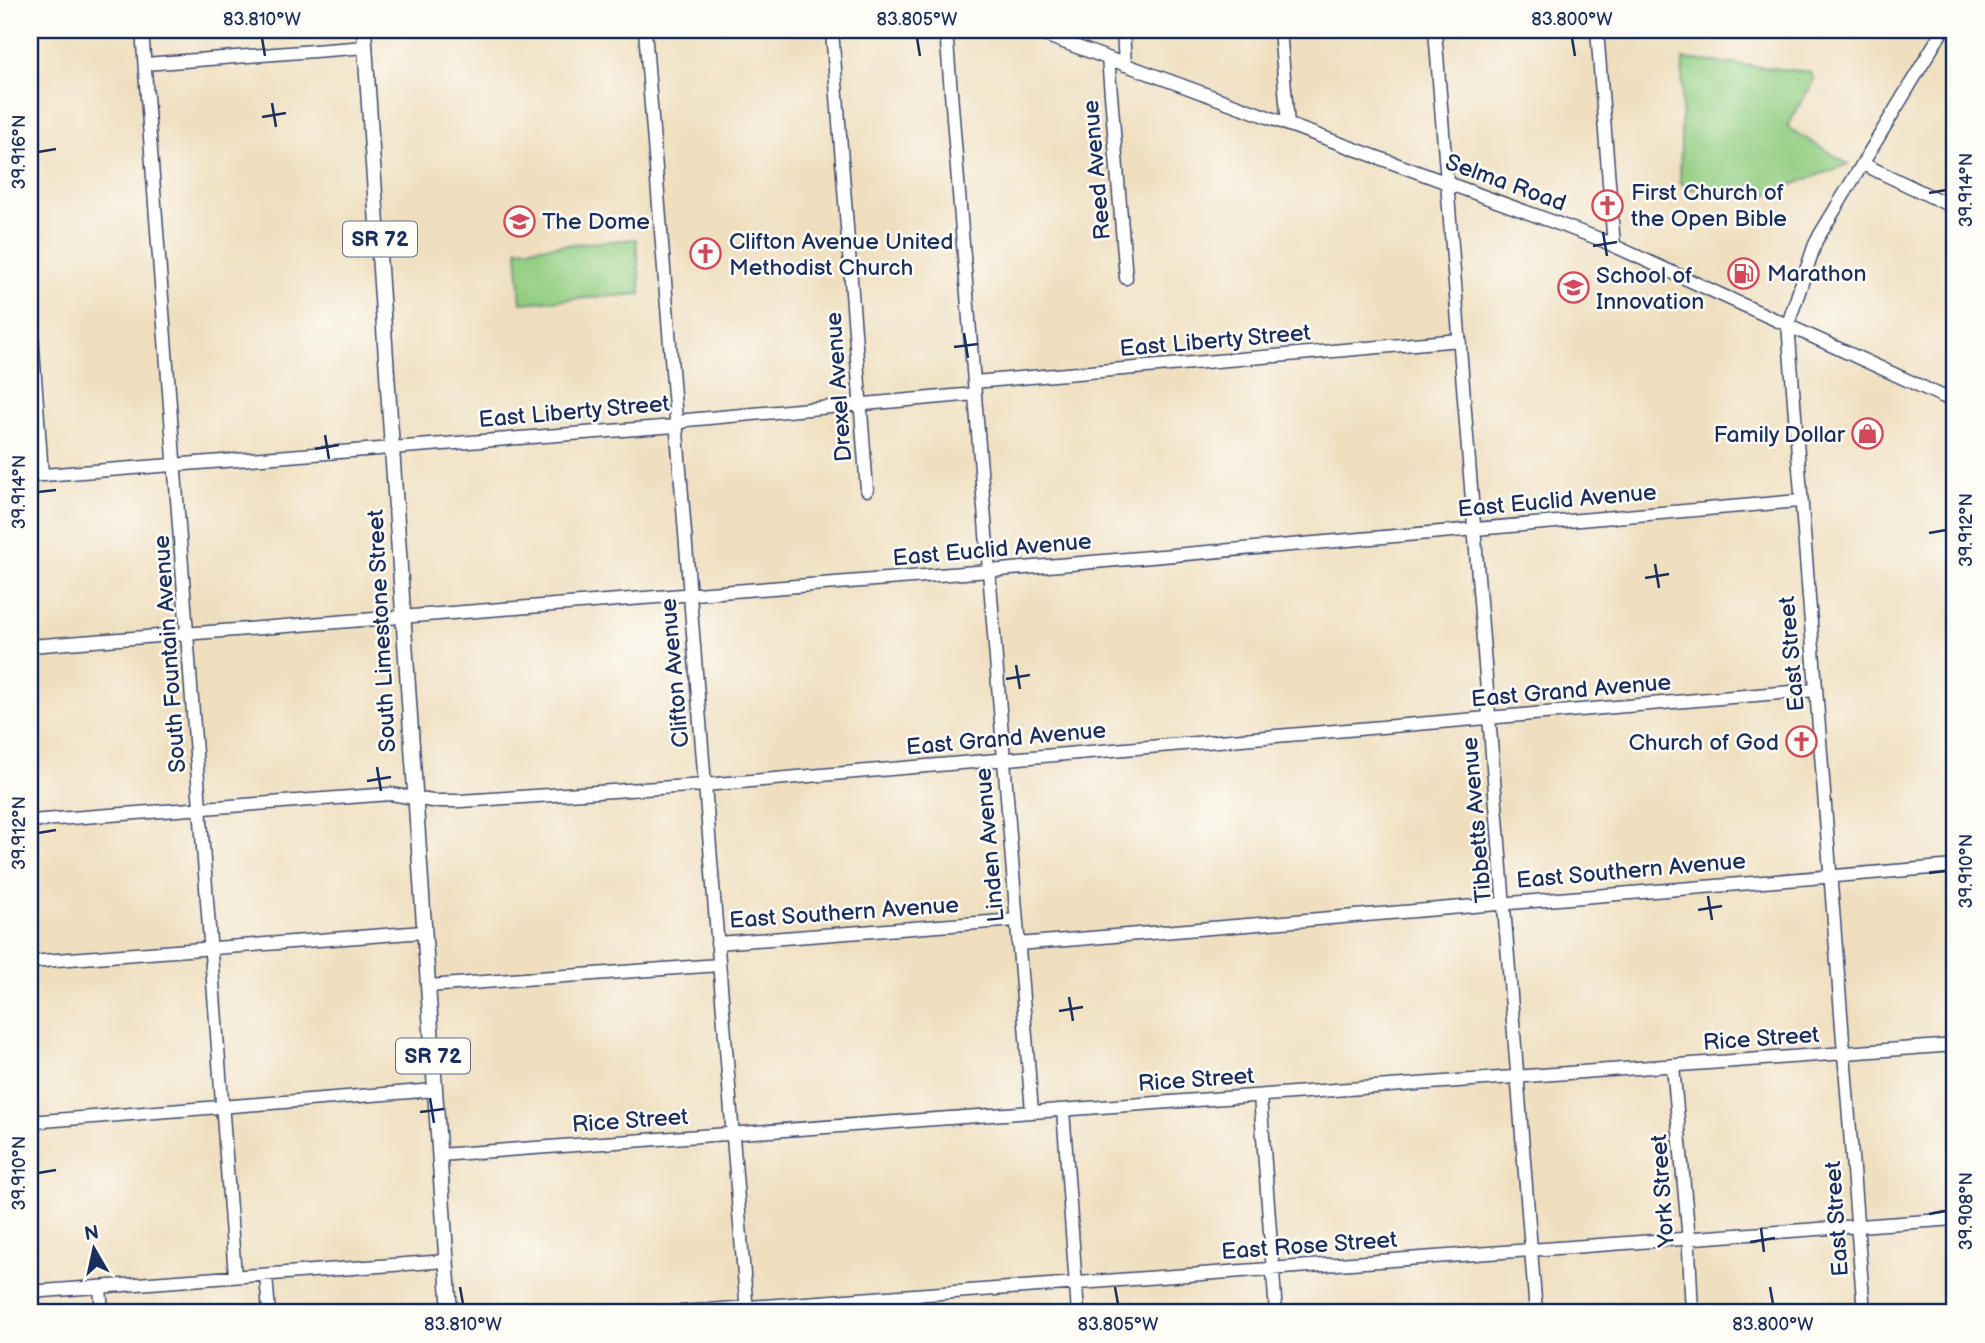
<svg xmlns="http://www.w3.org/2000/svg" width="1985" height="1343" font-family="'Balsamiq Sans',sans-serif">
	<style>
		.green { fill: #92cd81; stroke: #567e70; stroke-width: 2 }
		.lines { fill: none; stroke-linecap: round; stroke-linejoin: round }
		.minor-casing { stroke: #3b496d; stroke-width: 15 }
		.major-casing { stroke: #3b496d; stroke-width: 17 }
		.minor { stroke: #fff; stroke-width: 12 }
		.major { stroke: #fff; stroke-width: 14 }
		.ticks { fill: none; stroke: #1b2f5e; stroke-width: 2.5 }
		.labels { text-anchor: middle; stroke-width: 5; stroke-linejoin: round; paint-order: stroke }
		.shield { fill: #fdfcf7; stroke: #5f6c8c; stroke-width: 2 }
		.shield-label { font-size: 21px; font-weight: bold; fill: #1b2f5e }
		.street-label { font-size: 23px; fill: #1b2f5e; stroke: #fdfcf7 }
		.poi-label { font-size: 23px; fill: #1b2f5e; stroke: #fdfcf7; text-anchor: start }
		.neatline { fill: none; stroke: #1b2f5e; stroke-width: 2.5 }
		.ticks-label { font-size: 18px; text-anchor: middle; fill: #1b2f5e }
	</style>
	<rect width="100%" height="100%" fill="#fdfcf7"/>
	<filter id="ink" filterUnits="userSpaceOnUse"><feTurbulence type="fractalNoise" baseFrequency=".0143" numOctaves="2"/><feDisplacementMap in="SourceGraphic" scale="14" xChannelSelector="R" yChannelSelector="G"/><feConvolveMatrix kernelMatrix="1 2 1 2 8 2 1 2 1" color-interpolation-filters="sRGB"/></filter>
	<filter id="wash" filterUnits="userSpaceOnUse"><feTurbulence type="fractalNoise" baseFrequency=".00686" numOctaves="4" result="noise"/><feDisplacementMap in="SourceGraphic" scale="28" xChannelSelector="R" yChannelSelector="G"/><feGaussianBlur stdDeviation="1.57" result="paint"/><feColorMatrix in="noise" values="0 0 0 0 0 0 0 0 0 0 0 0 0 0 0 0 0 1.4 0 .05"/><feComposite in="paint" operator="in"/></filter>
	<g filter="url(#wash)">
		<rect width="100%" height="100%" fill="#efdfbf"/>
		<path class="green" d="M1683,59l127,13 4,8 -27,47 61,37 -89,33 -74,-9 -5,-7z
			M636,239l5,55 -120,9 -4,-54z"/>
	</g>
	<g filter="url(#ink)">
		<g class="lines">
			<defs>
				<path id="minor" d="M142,30l93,1246
					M645,30l102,1283
					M832,30l35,460
					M946,30l86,1082
					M1031,30l566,208 358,164
					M1123,30l2,35
					M1280,30l8,95
					M1435,30l101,1283
					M1597,30l17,216
					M1108,58l18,220
					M145,64l221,-17
					M1863,164l92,44
					M30,307l12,168
					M974,382l486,-42
					M30,476l645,-50 12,-6 288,-26
					M30,646l959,-75 810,-70
					M30,821l361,-27 41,7h28l244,-16 1111,-95
					M717,943l299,-23
					M1018,944l937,-78
					M30,962l394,-30
					M428,986l291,-21
					M1673,1066l15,163 4,84
					M1260,1096l16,217
					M1063,1110l15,203
					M30,1122l405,-32
					M439,1155l1516,-110
					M266,1275l3,38
					M100,1287l2,26
					M30,1292l416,-31
					M667,1313l1288,-94
					M1864,1313l-76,-989 28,-83 127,-211"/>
				<path id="major" d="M364,30l86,1283"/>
			</defs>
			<use href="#minor" class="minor-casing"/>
			<use href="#major" class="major-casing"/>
			<use href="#minor" class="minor"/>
			<use href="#major" class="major"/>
		</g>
	</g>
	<path class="ticks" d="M262,38l3,18M917,38l3,18M1572,38l3,18M272,103l4,24M262,117l24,-4M38,152l18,-3M1929,193l17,-3M1603,232l4,24M1593,246l24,-4M964,333l4,25M954,347l24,-3M325,435l4,24M315,449l24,-4M38,492l18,-2M1929,533l17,-3M1655,564l4,24M1645,578l24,-4M1016,665l4,24M1006,679l24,-4M377,767l4,24M367,781l24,-4M38,833l18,-3M1929,873l17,-2M1708,896l4,24M1698,910l24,-4M1069,997l4,24M1059,1011l24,-4M430,1098l4,25M420,1112l24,-3M38,1173l18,-3M1929,1214l17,-3M1761,1228l3,24M1750,1242l25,-4M460,1287l3,17M1115,1287l3,17M1770,1287l3,17"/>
	<defs>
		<symbol id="church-ring" viewBox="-11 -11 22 22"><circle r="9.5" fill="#fdfcf7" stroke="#d1495b" stroke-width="1.5"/><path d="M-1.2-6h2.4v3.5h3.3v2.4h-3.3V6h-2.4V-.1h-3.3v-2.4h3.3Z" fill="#d1495b"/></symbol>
		<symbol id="school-ring" viewBox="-11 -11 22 22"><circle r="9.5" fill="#fdfcf7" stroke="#d1495b" stroke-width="1.5"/><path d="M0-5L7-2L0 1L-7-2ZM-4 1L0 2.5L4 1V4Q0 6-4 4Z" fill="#d1495b"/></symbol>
		<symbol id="fuel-ring" viewBox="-11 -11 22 22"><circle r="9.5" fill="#fdfcf7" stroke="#d1495b" stroke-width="1.5"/><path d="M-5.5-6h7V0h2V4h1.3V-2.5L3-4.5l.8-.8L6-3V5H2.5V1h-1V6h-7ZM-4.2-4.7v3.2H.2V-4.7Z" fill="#d1495b"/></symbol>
		<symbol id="shop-ring" viewBox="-11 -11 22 22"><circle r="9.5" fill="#fdfcf7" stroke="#d1495b" stroke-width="1.5"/><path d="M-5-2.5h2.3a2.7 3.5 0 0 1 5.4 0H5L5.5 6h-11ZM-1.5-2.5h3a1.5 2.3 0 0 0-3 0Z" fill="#d1495b"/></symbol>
	</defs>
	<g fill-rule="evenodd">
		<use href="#church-ring" x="1590" y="188" width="35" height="35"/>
		<use href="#school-ring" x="502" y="204" width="35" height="35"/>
		<use href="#church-ring" x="688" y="236" width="35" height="35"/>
		<use href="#fuel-ring" x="1726" y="256" width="35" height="35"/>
		<use href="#school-ring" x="1556" y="270" width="35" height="35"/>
		<use href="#shop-ring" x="1850" y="416" width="35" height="35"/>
		<use href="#church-ring" x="1784" y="724" width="35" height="35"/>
	</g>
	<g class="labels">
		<g class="shield">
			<rect x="343" y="221.5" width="74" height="35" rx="5"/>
			<rect x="396" y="1038.5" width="74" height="35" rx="5"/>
		</g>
		<g class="shield-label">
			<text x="380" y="246">SR 72</text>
			<text x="433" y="1063">SR 72</text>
		</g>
		<g class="street-label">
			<text transform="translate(1096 170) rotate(-95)" y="8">Reed Avenue</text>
			<text transform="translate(1506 182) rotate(20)" y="8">Selma Road</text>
			<text transform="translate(1215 340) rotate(-5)" y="8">East Liberty Street</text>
			<text transform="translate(838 387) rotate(-94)" y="8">Drexel Avenue</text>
			<text transform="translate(574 411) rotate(-5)" y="8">East Liberty Street</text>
			<text transform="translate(1557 500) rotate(-5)" y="8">East Euclid Avenue</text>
			<text transform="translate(992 549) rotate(-5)" y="8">East Euclid Avenue</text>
			<text transform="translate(381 631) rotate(-93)" y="8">South Limestone Street</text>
			<text transform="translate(169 654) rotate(-94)" y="8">South Fountain Avenue</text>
			<text transform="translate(1791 654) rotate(-95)" y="8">East Street</text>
			<text transform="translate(674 673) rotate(-95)" y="8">Clifton Avenue</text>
			<text transform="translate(1571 690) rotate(-5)" y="8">East Grand Avenue</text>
			<text transform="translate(1006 738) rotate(-5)" y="8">East Grand Avenue</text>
			<text transform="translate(1476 820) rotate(-95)" y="8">Tibbetts Avenue</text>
			<text transform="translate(989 845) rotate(-95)" y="8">Linden Avenue</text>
			<text transform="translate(1631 870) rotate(-5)" y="8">East Southern Avenue</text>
			<text transform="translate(844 912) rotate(-4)" y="8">East Southern Avenue</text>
			<text transform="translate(1761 1038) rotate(-4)" y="8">Rice Street</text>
			<text transform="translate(1196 1079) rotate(-4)" y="8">Rice Street</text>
			<text transform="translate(630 1120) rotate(-4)" y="8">Rice Street</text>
			<text transform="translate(1662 1191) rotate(-94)" y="8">York Street</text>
			<text transform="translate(1836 1219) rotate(-94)" y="8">East Street</text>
			<text transform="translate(1309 1245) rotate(-4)" y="8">East Rose Street</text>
		</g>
		<g class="poi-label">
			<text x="1631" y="200">First Church of<tspan x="1631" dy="26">the Open Bible</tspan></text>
			<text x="542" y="229">The Dome</text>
			<text x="729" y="249">Clifton Avenue United<tspan x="729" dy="26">Methodist Church</tspan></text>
			<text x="1767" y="281">Marathon</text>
			<text x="1596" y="283">School of<tspan x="1596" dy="26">Innovation</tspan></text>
			<text x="1845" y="442" text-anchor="end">Family Dollar</text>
			<text x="1779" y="750" text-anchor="end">Church of God</text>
		</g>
	</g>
	<rect width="1985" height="1343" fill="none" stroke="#fdfcf7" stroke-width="77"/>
	<g transform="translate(94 1249) rotate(351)" stroke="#fdfcf7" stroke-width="5" paint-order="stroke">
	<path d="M0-5L12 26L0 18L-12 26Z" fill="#1b2f5e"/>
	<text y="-10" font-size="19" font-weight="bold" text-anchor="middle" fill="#1b2f5e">N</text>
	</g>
	<rect x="38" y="38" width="1908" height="1266" class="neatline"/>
	<g class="ticks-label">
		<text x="262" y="25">83.810°W</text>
		<text x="917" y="25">83.805°W</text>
		<text x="1572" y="25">83.800°W</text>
		<text transform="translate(19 152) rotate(-90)" y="6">39.916°N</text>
		<text transform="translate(1966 190) rotate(-90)" y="6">39.914°N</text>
		<text transform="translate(19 492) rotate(-90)" y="6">39.914°N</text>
		<text transform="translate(1966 530) rotate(-90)" y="6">39.912°N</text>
		<text transform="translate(19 833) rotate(-90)" y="6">39.912°N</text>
		<text transform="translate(1966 871) rotate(-90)" y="6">39.910°N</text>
		<text transform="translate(19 1173) rotate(-90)" y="6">39.910°N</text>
		<text transform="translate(1966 1211) rotate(-90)" y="6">39.908°N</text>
		<text x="463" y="1330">83.810°W</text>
		<text x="1118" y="1330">83.805°W</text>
		<text x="1773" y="1330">83.800°W</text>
	</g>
</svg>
